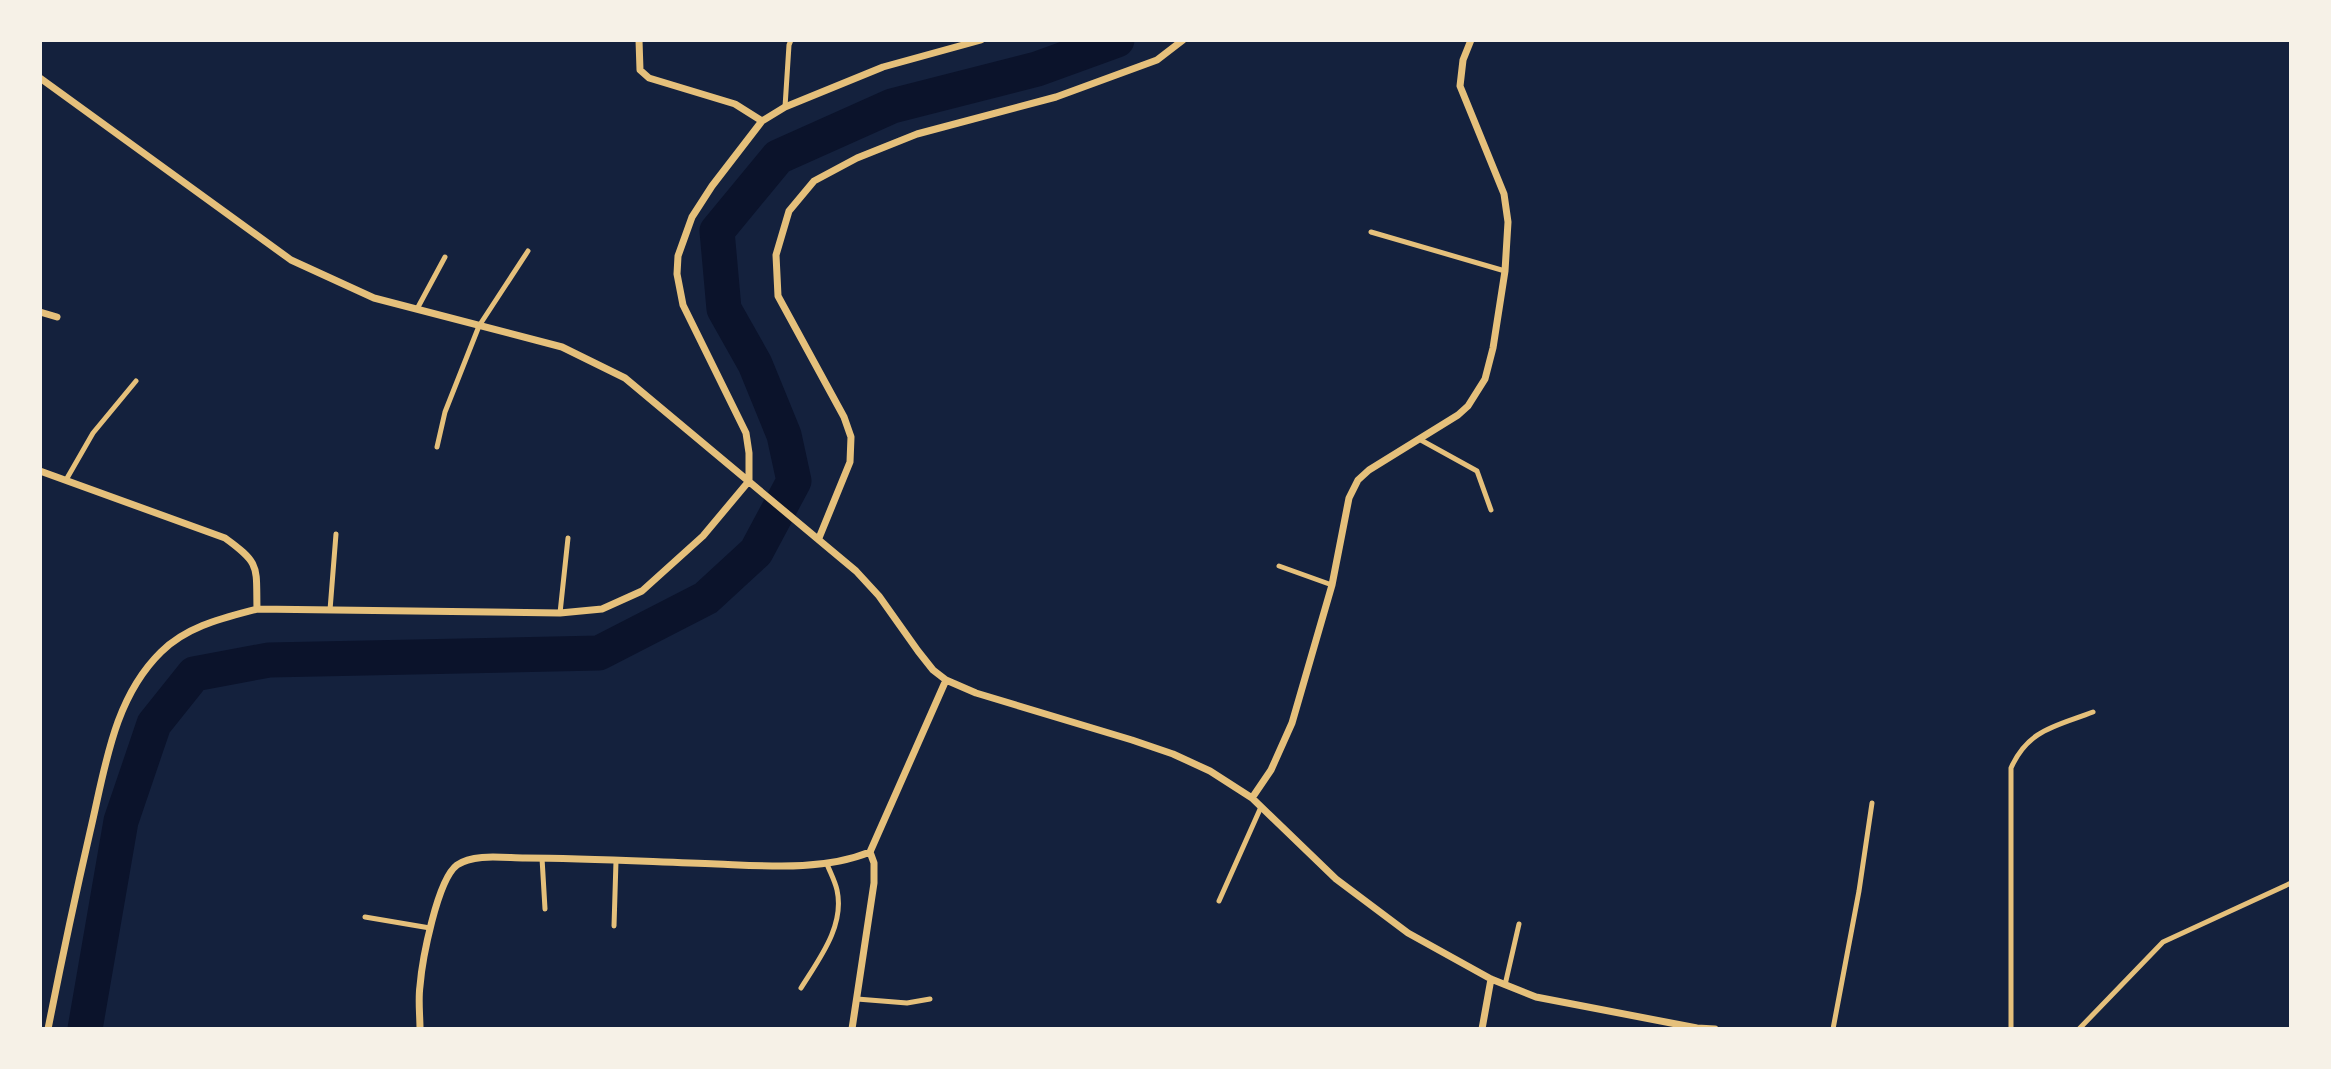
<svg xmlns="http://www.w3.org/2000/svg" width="2331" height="1069" font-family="'PT Sans',sans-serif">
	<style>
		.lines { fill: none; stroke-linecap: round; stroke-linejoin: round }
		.river { stroke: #0b132b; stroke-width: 35 }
		.service { stroke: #e5c07b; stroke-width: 5 }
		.minor { stroke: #e5c07b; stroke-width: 7 }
	</style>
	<rect width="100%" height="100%" fill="#14213d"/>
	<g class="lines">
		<path class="river" d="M85,1029l36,-208 33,-97 40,-50 75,-14 330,-7 107,-55 50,-46 38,-71 -10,-46 -29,-71 -31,-55 -7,-78 61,-74 114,-51 145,-37 80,-29"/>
		<path class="service" d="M785,107l4,-62 2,-5
			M1371,232l134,39
			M417,309l28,-52
			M1419,439l58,32 14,39
			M437,447l8,-35 34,-86 49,-75
			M66,480l27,-47 43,-52
			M1279,566l53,19
			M330,610l6,-76
			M560,613l8,-75
			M542,858l3,51
			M1219,901l42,-94
			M365,917l65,11
			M614,926l2,-65
			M1505,985l14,-61
			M801,988c18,-29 44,-62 36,-98 -2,-9 -7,-18 -10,-26
			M857,999l50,4 23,-4
			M1833,1029l26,-138 13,-88
			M2011,1029v-261c17,-39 46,-42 82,-56
			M2079,1029l84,-87 128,-59"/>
		<path class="minor" d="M639,40l1,30 9,8 86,26 27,17
			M40,78l251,182 83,38 188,49 63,31 231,193 23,25 39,55 15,19 13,10 30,13 156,47 41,14 37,17 42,27 84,81 72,54 83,46 45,18 161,31 18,1
			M40,312l17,5
			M40,471l185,67c36,26 31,28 32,71
			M819,538l31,-76 1,-25 -7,-20 -66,-121 -2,-41 13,-44 25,-30 43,-23 60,-24 139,-37 101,-37 26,-20
			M1252,798l19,-28 21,-47 40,-138 17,-87 9,-18 11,-10 89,-55 10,-9 17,-27 8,-31 12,-77 3,-49 -4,-28 -44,-108 3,-26 8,-20
			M48,1029c13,-66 27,-132 42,-197 15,-63 23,-133 71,-180 26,-26 62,-34 96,-43l303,4 42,-4 40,-18 61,-55 46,-55v-28l-3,-20 -63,-128 -6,-31 1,-18 14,-39 20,-31 50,-65 23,-14 98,-40 98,-27
			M420,1029c0,-14 -2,-29 0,-43 2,-25 17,-106 37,-121 17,-12 48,-7 68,-7 64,0 128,4 192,6 50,2 106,7 153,-12l76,-172
			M852,1029l22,-146v-20l-4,-11
			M1482,1029l9,-50"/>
	</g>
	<rect width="2331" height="1069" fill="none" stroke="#f6f1e7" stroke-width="84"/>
</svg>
